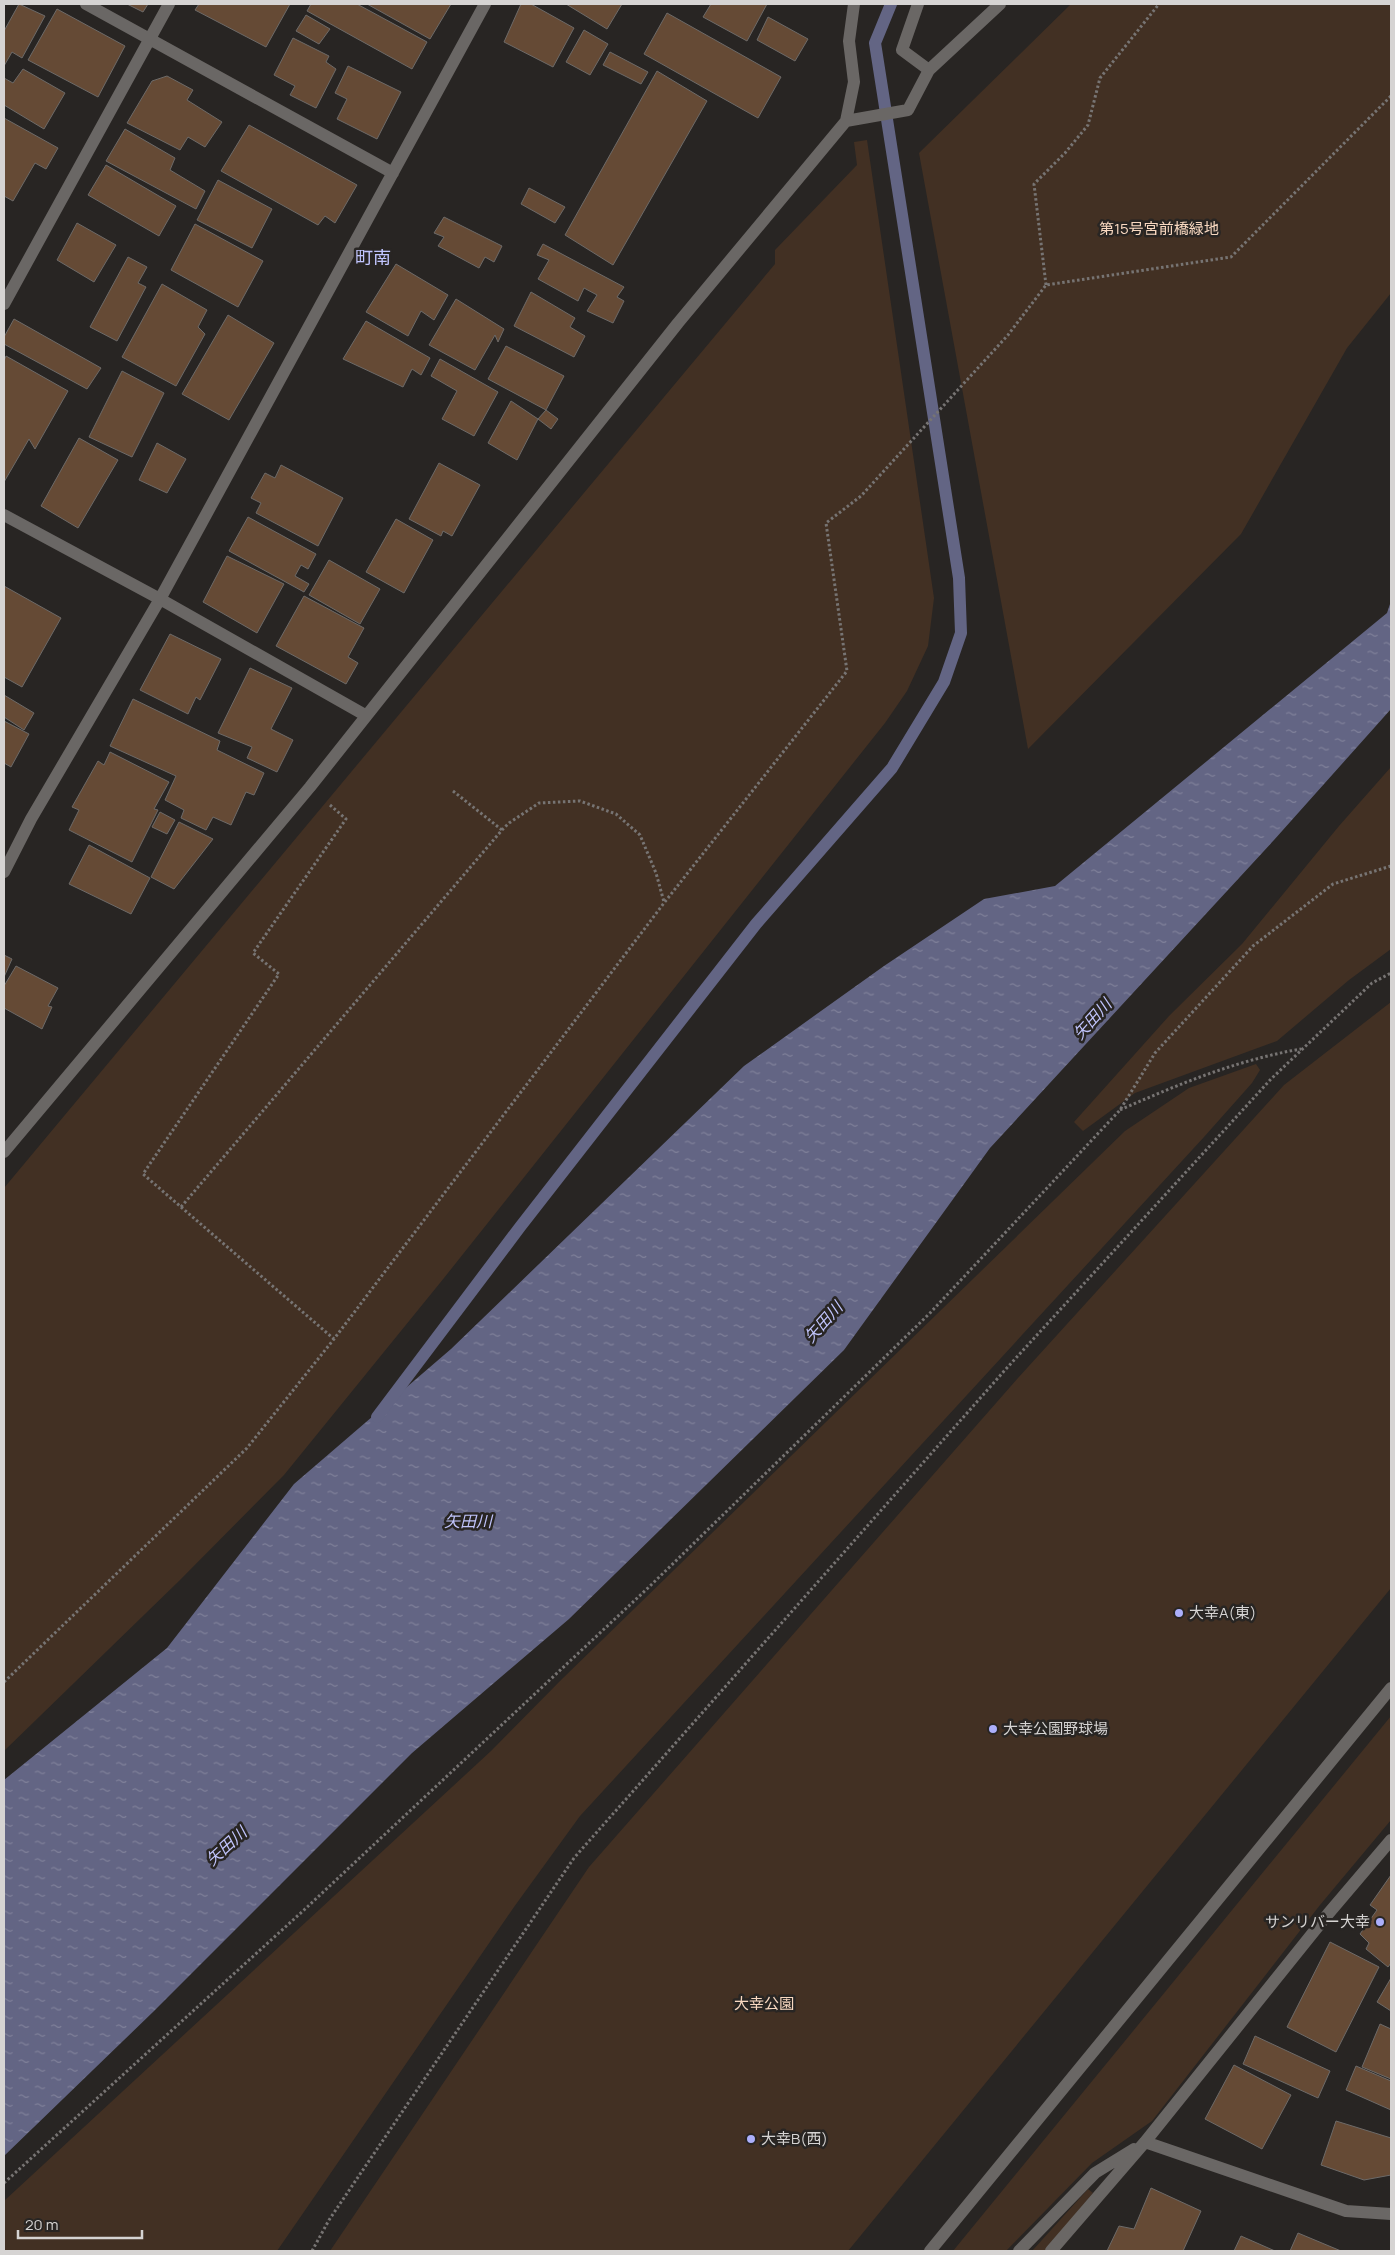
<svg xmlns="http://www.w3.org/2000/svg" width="1395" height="2255" font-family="Manrope,'Noto Sans JP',sans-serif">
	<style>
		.green { fill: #423023 }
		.water { fill: url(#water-ripples) }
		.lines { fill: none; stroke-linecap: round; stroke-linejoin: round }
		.stream { stroke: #636584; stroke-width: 12 }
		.building { fill: #654a35; stroke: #6d6a68 }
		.path { stroke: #777473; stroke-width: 3; stroke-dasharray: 2.5 2.5; stroke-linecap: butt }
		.minor { stroke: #6a6765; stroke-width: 12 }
		.poi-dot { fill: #acaffb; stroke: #282523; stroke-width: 2 }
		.labels { text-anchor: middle; stroke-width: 5; stroke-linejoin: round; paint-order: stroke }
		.park-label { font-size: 15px; fill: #f8d8c0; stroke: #282523 }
		.poi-label { font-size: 15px; fill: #d6d4d3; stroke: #282523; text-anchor: start }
		.water-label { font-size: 16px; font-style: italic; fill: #c0c4fc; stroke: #282523 }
		.quarter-label { font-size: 18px; fill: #c1c5fe; stroke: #282523 }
	</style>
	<defs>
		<pattern id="water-ripples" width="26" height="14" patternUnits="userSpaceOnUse" patternTransform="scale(1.25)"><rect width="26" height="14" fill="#636584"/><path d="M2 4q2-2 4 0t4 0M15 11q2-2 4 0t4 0" fill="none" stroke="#80819a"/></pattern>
	</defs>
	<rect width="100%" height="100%" fill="#282523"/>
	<path class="green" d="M1071,4h320v289l-44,55 -106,186 -213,215 -109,-596z
		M867,140l67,458 -6,48 -21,45 -22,32 -441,555 -160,197 -104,105 -176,171v-563l771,-924v-14l82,-85 -3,-23z
		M1391,767v182l-42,31 -72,61 -142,52 -52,38 -9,-9 95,-106 73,-72 97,-118z
		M1391,1002v586l-543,663h-518l259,-384 429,-489 266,-293z
		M1256,1064l4,6 -8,13 -48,54 -624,679 -66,91 -237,344h-273v-50l487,-450 69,-70 565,-550 64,-43z
		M1391,1716v104l-71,85 -168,216 -60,42 -86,88h-53z
		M1088,2189l5,4 -48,58h-13z"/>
	<path class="water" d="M1391,601v108l-117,131 -284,308 -146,202 -275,269 -157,134 -259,259 -149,144v-376l163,-132 127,-164 157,-135 293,-283 140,-100 100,-67 71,-13 332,-273z"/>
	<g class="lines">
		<path class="stream" d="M377,1417l143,-190 236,-303 136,-156 52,-86 17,-49 -2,-55 -84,-535 16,-39"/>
	</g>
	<path class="building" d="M19,4l26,12 -23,42 -10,-6 -8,14v-35z
		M127,4h21l-5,8z
		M199,4h91l-24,43 -71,-37z
		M311,4h46l70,38 -15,27 -105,-58z
		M367,4h84l-21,35z
		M521,4h10l43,24 -21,39 -49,-25z
		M566,4h56l-15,25z
		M711,4h56l-20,37 -44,-24z
		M57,9l68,37 -27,51 -70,-37z
		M667,13l114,64 -23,41 -114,-64z
		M306,15l24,14 -11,15 -23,-13z
		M768,17l40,22 -13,22 -38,-21z
		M584,30l24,14 -18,31 -24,-13z
		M293,38l36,18 -3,6 10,7 -20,39 -26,-13 5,-9 -21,-11z
		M610,52l38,20 -7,12 -38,-19z
		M348,66l53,26 -24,47 -40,-20 10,-20 -12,-6z
		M23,69l42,24 -21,36 -40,-24v-27l9,5z
		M657,71l50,30 -94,164 -48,-30z
		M167,76l26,14 -6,10 35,22 -17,25 -17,-10 -8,13 -53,-27 25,-42z
		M4,118l54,30 -12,21 -11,-6 -22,38 -9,-5z
		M249,125l108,60 -22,38 -10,-7 -7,9 -97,-54z
		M125,129l50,29 -5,12 35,21 -9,18 -90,-48z
		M106,165l70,41 -17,30 -71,-41z
		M218,180l54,29 -20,39 -55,-28z
		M529,188l36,19 -10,16 -34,-19z
		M444,217l58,29 -8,16 -9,-5 -6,11 -41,-22 6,-9 -10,-4z
		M77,223l39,22 -22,37 -37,-22z
		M195,224l68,37 -25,46 -67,-37z
		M543,244l81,43 -7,10 7,4 -11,22 -26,-12 10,-16 -13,-7 -6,13 -40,-22 11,-19 -12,-5z
		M128,257l19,10 -9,16 8,4 -29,54 -27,-14z
		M396,264l52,31 -14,25 -13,-9 -13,25 -42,-24z
		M162,284l45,26 -9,17 7,7 -29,52 -54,-29z
		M531,292l44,26 -5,9 15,9 -11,21 -60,-31z
		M456,299l48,30 -6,13 -3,-7 -20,35 -46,-25z
		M228,315l46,28 -45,77 -47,-26z
		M14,319l87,49 -14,21 -83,-45v-7z
		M366,321l64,37 -9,17 -9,-6 -9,18 -60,-28z
		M506,346l58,30 -18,34 -58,-31z
		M6,356l62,35 -33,58 -6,-10 -25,43v-121z
		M440,359l58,33 -24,44 -32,-17 15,-28 -26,-15z
		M122,371l42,22 -32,64 -43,-20z
		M511,401l27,18 -21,41 -29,-17z
		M546,410l12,9 -7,10 -13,-10z
		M79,438l39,22 -40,68 -37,-22z
		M157,443l29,16 -19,34 -28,-13z
		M439,463l41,22 -28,51 -9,-5 -2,5 -32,-17z
		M281,465l62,33 -25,48 -62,-33 5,-10 -10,-5 14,-25 10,5z
		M248,517l68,37 -8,15 -7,-4 -6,11 14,8 -5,8 -75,-41z
		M396,519l37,21 -29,53 -38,-21z
		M227,556l57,28 -27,49 -54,-31z
		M329,560l51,29 -20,35 -51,-29z
		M4,586l57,32 -39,69 -18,-10z
		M304,596l60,32 -16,29 10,6 -12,21 -70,-38z
		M170,634l51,25 -21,41 -4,-3 -8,17 -48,-24z
		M250,668l42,20 -21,41 22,11 -16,32 -30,-14 5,-11 -34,-14z
		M4,695l30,18 -10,17 -20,-13z
		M133,699l87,42 -3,9 47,23 -10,22 -8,-3 -15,33 -18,-8 -7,13 -25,-12 3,-8 -19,-10 11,-24 -66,-30z
		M4,721l25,13 -18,33 -7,-4z
		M110,752l59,30 -15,27 4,1 -26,52 -63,-32 10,-20 -7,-3 26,-46 6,4z
		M160,812l15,8 -8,14 -15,-7z
		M179,822l34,17 -39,50 -23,-12z
		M89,845l61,33 -19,36 -62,-30z
		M4,955l8,4 -8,18z
		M16,966l42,22 -10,18 4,1 -10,22 -38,-21v-22z
		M1391,1875v88l-3,4 -22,-18 3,-6 -9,-9 17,-24 -7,-5z
		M1330,1942l49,25 -43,85 -49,-25z
		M1391,1978v33l-14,-9z
		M1380,2024l11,5v50l-29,-12z
		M1255,2036l75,35 -12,27 -75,-34z
		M1234,2065l57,30 -29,54 -57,-30z
		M1356,2066l35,15v29l-45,-20z
		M1336,2121l55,17v37l-27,5 -43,-15z
		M1151,2188l50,23 -18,40h-76l12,-25 15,3z
		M1298,2233l43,18h-51z
		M1241,2236l34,15h-41z"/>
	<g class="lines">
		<path class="path" d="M1046,285l-12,-101 31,-31 23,-28 12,-47 59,-74
			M453,791l49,39
			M330,805l16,14 -93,134 26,21 -136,200 38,33 321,-377 7,-7 30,-20 41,-2 36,13 24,21 16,38 8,29
			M1120,1110c59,-26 117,-50 181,-61
			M181,1207l153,132
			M4,1682l243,-234 87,-109 330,-436 183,-232 -21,-148 35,-27 147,-161 38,-50 185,-28 160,-161
			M4,2183l300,-273 345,-323 281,-274 190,-203 35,-57 98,-107 80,-62 58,-18
			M312,2251l17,-31 245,-362 431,-488 266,-291 101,-96 19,-10"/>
		<path class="minor" d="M86,4l307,169
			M918,4l-16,46 27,20
			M846,121l62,-11 21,-40 71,-66
			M4,304l165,-300
			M4,515l156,84 205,116
			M4,872l27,-53 129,-220 325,-595
			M4,1152l306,-365 368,-464 168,-202 8,-39 -5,-41 5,-37
			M1145,2142l201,69 45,3
			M930,2251l461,-563
			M1019,2251l76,-78 39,-24
			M1051,2251l94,-109 183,-228 63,-74"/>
	</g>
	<g class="poi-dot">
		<circle cx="1179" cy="1613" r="5"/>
		<circle cx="993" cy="1729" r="5"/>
		<circle cx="1380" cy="1922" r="5"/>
		<circle cx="751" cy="2139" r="5"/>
	</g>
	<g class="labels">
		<g class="park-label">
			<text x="1159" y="234">第15号宮前橋緑地</text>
			<text x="764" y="2009">大幸公園</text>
		</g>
		<g class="poi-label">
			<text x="1189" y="1618">大幸A(東)</text>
			<text x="1003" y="1734">大幸公園野球場</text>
			<text x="1370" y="1927" text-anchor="end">サンリバー大幸</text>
			<text x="761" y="2144">大幸B(西)</text>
		</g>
		<g class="water-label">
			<text transform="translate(1092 1019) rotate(-48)" y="6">矢田川</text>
			<text transform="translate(823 1322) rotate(-48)" y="6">矢田川</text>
			<text x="468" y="1527">矢田川</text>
			<text transform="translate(226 1846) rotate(-42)" y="6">矢田川</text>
		</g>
		<g class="quarter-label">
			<text x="373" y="264">町南</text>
		</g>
	</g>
	<rect width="1395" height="2255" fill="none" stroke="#d6d4d3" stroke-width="10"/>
	<path d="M18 2230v8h124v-8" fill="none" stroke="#d6d4d3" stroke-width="2.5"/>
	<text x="25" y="2230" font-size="15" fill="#d6d4d3" stroke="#282523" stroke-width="4" paint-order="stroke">20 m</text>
</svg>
